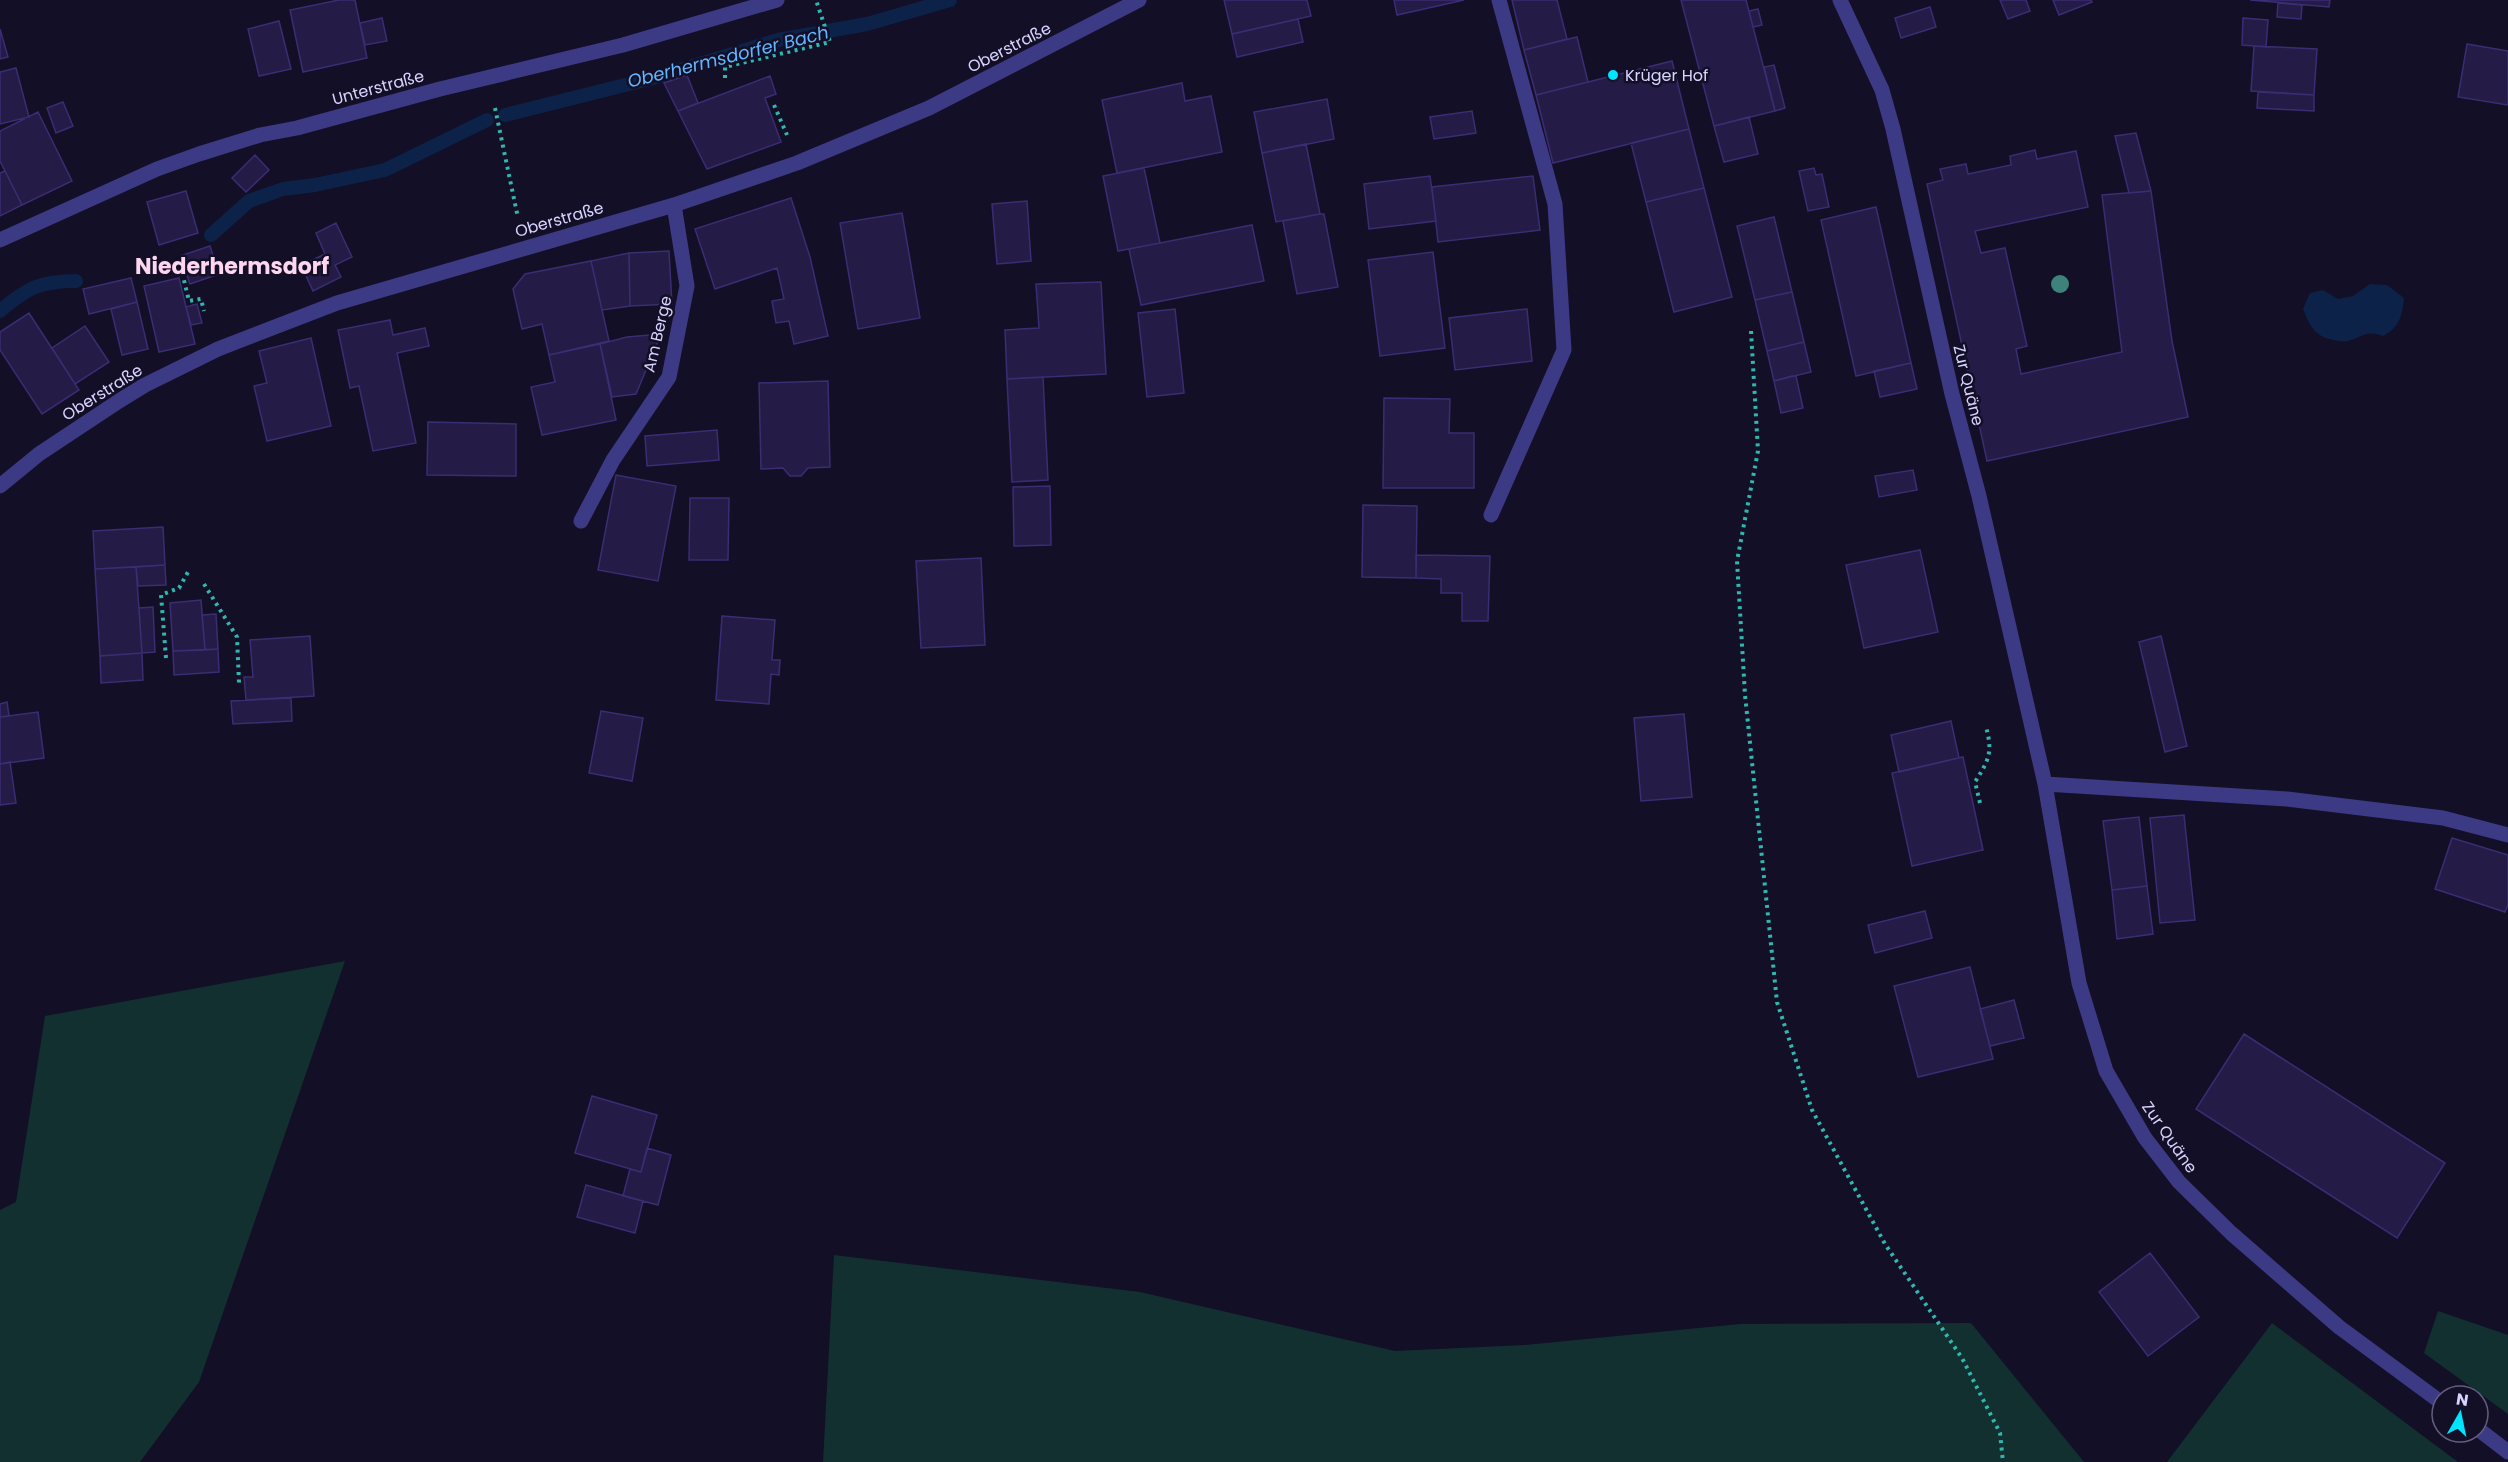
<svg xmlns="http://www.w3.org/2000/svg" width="2508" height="1462" font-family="Poppins,sans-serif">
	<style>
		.green { fill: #12302f }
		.water { fill: #0c2248 }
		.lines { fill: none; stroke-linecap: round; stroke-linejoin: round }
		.stream { stroke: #0c2248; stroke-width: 14 }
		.building { fill: #241b47; stroke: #3b2d73; stroke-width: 1.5 }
		.path { stroke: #2fb8b0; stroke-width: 4; stroke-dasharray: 3 4.5; stroke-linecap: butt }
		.minor { stroke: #3d3a85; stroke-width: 15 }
		.tree { fill: #3d827b }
		.poi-dot { fill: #00e5ff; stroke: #130f26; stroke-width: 2 }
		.labels { text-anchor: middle; stroke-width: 5; stroke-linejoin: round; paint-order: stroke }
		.street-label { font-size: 16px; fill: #d9d4ff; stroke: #130f26 }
		.poi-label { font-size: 16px; fill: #d9d4ff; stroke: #130f26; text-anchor: start }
		.water-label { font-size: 18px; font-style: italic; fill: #62b6ff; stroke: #130f26 }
		.district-label { font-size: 22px; font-weight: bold; fill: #ffd6f0; stroke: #130f26 }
	</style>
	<rect width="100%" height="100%" fill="#130f26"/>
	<path class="green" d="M345,961l-146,421 -59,80h-140v-252l16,-8 29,-186z
		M834,1255l306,37 255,59 130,-6 215,-21 231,-1 113,139h-1261z
		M2438,1311l70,24v79l-84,-61z
		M2272,1323l186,139h-291z"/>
	<path class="water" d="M2370,284l17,1 17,13c-2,18 -4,29 -21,38 -18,-6 -18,0 -35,5 -4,1 -10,0 -14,-1 -19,-3 -24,-14 -31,-31l7,-16 13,-3 15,9 15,-3z"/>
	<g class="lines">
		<path class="stream" d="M505,115l152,-38 121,-37 89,-16 83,-24
			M211,235l38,-34 34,-12 32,-4 70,-15 102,-50
			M0,311c27,-23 40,-30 76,-30"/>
	</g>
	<path class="building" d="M339,0h16l12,58 -64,14 -13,-62z
		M1224,0h83l4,16 -79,18z
		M1394,0h70l-67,15z
		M1512,0h45l10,39 -43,11z
		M1681,0h65l29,111 -61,15z
		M2000,0h26l4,11 -22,8z
		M2053,0h38l1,2 -33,13z
		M2250,0h80l-1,7z
		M2278,3l24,2 -1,14 -24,-2z
		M1930,7l6,20 -35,11 -6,-20z
		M1758,9l4,16 -9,2 -4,-16z
		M382,18l5,23 -22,4 -5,-22z
		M2243,18l25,2 -2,27 -24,-2z
		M1298,19l5,23 -66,15 -5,-23z
		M279,21l12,48 -32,7 -11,-47z
		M0,29l8,28 -8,2z
		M1577,37l11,45 -52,13 -12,-45z
		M2467,44l41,7v54l-50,-8z
		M2254,46l63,3 -3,46 -63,-4z
		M1672,61l17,68 -136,34 -17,-68z
		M1774,65l11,43 -10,3 -11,-44z
		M16,68l13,49 -29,7v-52z
		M687,75l11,28 -20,8 -14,-28z
		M770,76l6,18 -11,4 16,44 -74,27 -29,-58z
		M1182,83l3,18 26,-5 11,56 -105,21 -15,-73z
		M2258,92l56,3v16l-57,-3z
		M1327,99l7,40 -72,14 -8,-41z
		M63,102l10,24 -17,7 -9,-25z
		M1472,111l4,22 -42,6 -4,-22z
		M38,112l34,69 -50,24 -22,-44v-30z
		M1749,117l9,37 -34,8 -10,-36z
		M1689,129l15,59 -58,14 -15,-59z
		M2136,133l15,58 -22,2 -14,-57z
		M1306,144l14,70 -44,8 -14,-69z
		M2035,150l2,9 39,-8 12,56 -113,24 6,22 24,-5 22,98 -11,3 5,25 101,-22 -20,-157 49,-4 21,150 16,76 -201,44 -60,-277 16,-4 -3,-11 26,-5 2,10 43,-9 -1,-9z
		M255,155l14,15 -23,22 -14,-14z
		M1144,168l16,75 -42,8 -15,-75z
		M1814,168l2,7 6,-1 7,33 -21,4 -9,-40z
		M5,171l17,34 -22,11v-43z
		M1430,176l6,45 -67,8 -5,-45z
		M1533,176l7,54 -102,12 -6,-55z
		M1704,188l28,109 -58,15 -28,-110z
		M186,191l12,42 -39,12 -12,-43z
		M791,198l19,59 18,79 -34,8 -5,-23 -13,2 -4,-22 12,-2 -7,-31 -62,21 -20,-60z
		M1027,201l4,60 -34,3 -5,-60z
		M1876,207l35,156 -55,13 -35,-156z
		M902,213l18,105 -62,11 -18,-106z
		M1320,214h4l14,73 -41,7 -14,-73z
		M1774,217l18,75 -37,8 -18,-74z
		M336,223l16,34 -17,8 6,12 -28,14 -12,-26 24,-11 -9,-21z
		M1252,225l12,56 -123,24 -12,-56z
		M210,246l9,28 -29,10 -10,-28z
		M669,251l3,53 -42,2 -1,-53z
		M1433,252l12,96 -65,8 -12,-96z
		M629,253l1,53 -28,4 -11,-49z
		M591,261l18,80 -60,14 -7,-31 -20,5 -9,-40 12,-15z
		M131,278l6,24 -48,12 -6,-25z
		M179,278l16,66 -36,8 -15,-66z
		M1101,282l5,92 -99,5 -2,-49 34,-2 -3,-44z
		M1792,292l12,50 -37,9 -12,-51z
		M137,302l11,47 -26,6 -11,-46z
		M197,304l5,19 -11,2 -5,-18z
		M1175,309l9,84 -37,4 -9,-84z
		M1527,309l5,52 -77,9 -6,-52z
		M29,313l50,77 -37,24 -42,-64v-18z
		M390,320l3,15 32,-7 4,18 -32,7 19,90 -43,8 -14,-65 -9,2 -12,-58z
		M85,326l24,36 -34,22 -23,-36z
		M661,334l-25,60 -24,3 -12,-53 27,-7z
		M311,338l20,88 -64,15 -13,-55 13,-3 -8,-32z
		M1804,342l7,30 -37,9 -7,-30z
		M600,344l16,76 -74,15 -11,-48 24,-5 -6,-27z
		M1911,363l6,26 -37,8 -6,-26z
		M1792,376h4l7,32 -22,5 -7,-32z
		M1043,377l5,103 -36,2 -5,-103z
		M828,381l2,86 -22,1 -7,8h-11l-7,-8 -22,1 -2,-86z
		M1384,398l66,1 -1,34h25v55h-91z
		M428,422l88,2v52l-89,-1z
		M717,430l2,30 -72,6 -2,-30z
		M1913,470l4,20 -38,7 -4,-21z
		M616,475l60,11 -18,95 -60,-11z
		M1050,486l1,59 -37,1 -1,-59z
		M690,498h39l-1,62h-39z
		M1363,505l54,1 -1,72 -54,-1z
		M163,527l2,38 -70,4 -2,-38z
		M1920,550l18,82 -74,16 -18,-83z
		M1416,555l74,1 -2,65h-26v-28h-21v-14l-25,-1z
		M981,558l4,87 -64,3 -5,-87z
		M165,565l1,20 -28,1 -2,-19z
		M136,567l6,86 -42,3 -5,-87z
		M201,600l4,50 -32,1 -3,-48z
		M153,607l2,45 -13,1 -3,-45z
		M216,614l2,35 -13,1 -3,-35z
		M722,616l53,4 -3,40h8l-1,15 -8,-1 -2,30 -53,-4z
		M310,636l4,60 -68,4 -2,-23h9l-3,-37z
		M2161,636l26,110 -22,6 -26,-110z
		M218,649l1,23 -45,3 -1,-24z
		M142,653l1,27 -42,3 -1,-27z
		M291,698l1,23 -59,3 -2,-23z
		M7,702l2,14 -9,1v-13z
		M601,711l42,7 -11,63 -43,-8z
		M38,712l6,46 -44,6v-47z
		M1684,714l8,83 -51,4 -7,-83z
		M1951,721l8,37 -60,14 -8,-37z
		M1963,757l20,93 -71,16 -20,-93z
		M10,762l6,41 -16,2v-41z
		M2184,815l11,105 -35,3 -10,-105z
		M2139,817l8,69 -35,4 -9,-69z
		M2452,838l56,17v50l-3,7 -70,-23z
		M2147,886l6,48 -36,5 -5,-49z
		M1925,911l7,27 -57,15 -7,-28z
		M1970,967l23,92 -75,18 -24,-91z
		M2014,1000l10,38 -34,8 -10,-37z
		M2244,1034l201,129 -48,75 -201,-129z
		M592,1096l65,19 -16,57 -66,-19z
		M647,1148l24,7 -13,50 -35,-9 7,-27 11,3z
		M586,1185l57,16 -8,32 -58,-16z
		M2150,1253l49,64 -51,39 -49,-64z"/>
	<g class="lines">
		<path class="path" d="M725,78v-11l105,-25 -14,-42
			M774,105l13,30
			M495,108l23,110
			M153,270l29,2 7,29 12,-2 3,12
			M1751,331l7,120 -21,110 8,134 32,307 35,108 73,134 77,114 38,75 3,29
			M204,584l33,53 2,46
			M166,658l-5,-63 18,-7 9,-16
			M1980,803l-5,-21c14,-22 18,-30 11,-55"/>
		<path class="minor" d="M1840,0l42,90 11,39 59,265 27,102 66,288 34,199 27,88 39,67 34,44 52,51 108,94 103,76
			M0,240l157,-71 42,-15 61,-19 37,-7 143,-39 183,-44 154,-45
			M0,486l39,-32 80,-53 26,-16 73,-36 119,-46 337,-98 123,-42 132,-55 210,-108
			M1491,515l73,-165 -9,-146 -56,-204
			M581,521l32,-61 56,-83 18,-91 -13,-81
			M2045,784l242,15 156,19 65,17
			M2478,1429l30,23"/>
	</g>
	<circle class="tree" cx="2060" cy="284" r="9"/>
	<circle class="poi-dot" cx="1613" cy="75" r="6"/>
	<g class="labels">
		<g class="street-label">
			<text transform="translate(1009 47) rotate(-27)" y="6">Oberstraße</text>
			<text transform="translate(378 87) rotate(-15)" y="6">Unterstraße</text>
			<text transform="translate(559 219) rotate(-16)" y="6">Oberstraße</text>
			<text transform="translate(657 334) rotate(-77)" y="6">Am Berge</text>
			<text transform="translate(1969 385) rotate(76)" y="6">Zur Quäne</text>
			<text transform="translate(102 392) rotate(-32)" y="6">Oberstraße</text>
			<text transform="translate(2170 1137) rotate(55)" y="6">Zur Quäne</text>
		</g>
		<g class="poi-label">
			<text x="1625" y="81">Krüger Hof</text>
		</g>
		<g class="water-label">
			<text transform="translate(728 57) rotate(-14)" y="6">Oberhermsdorfer Bach</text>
		</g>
		<g class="district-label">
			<text x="232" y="274">Niederhermsdorf</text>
		</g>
	</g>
	<g transform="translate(2460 1414) rotate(9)"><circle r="28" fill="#130f26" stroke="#625e7d" stroke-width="1.5"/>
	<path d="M0-4.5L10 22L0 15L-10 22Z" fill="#00e5ff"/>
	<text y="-9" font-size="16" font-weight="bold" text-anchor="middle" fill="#d9d4ff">N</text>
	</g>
</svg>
